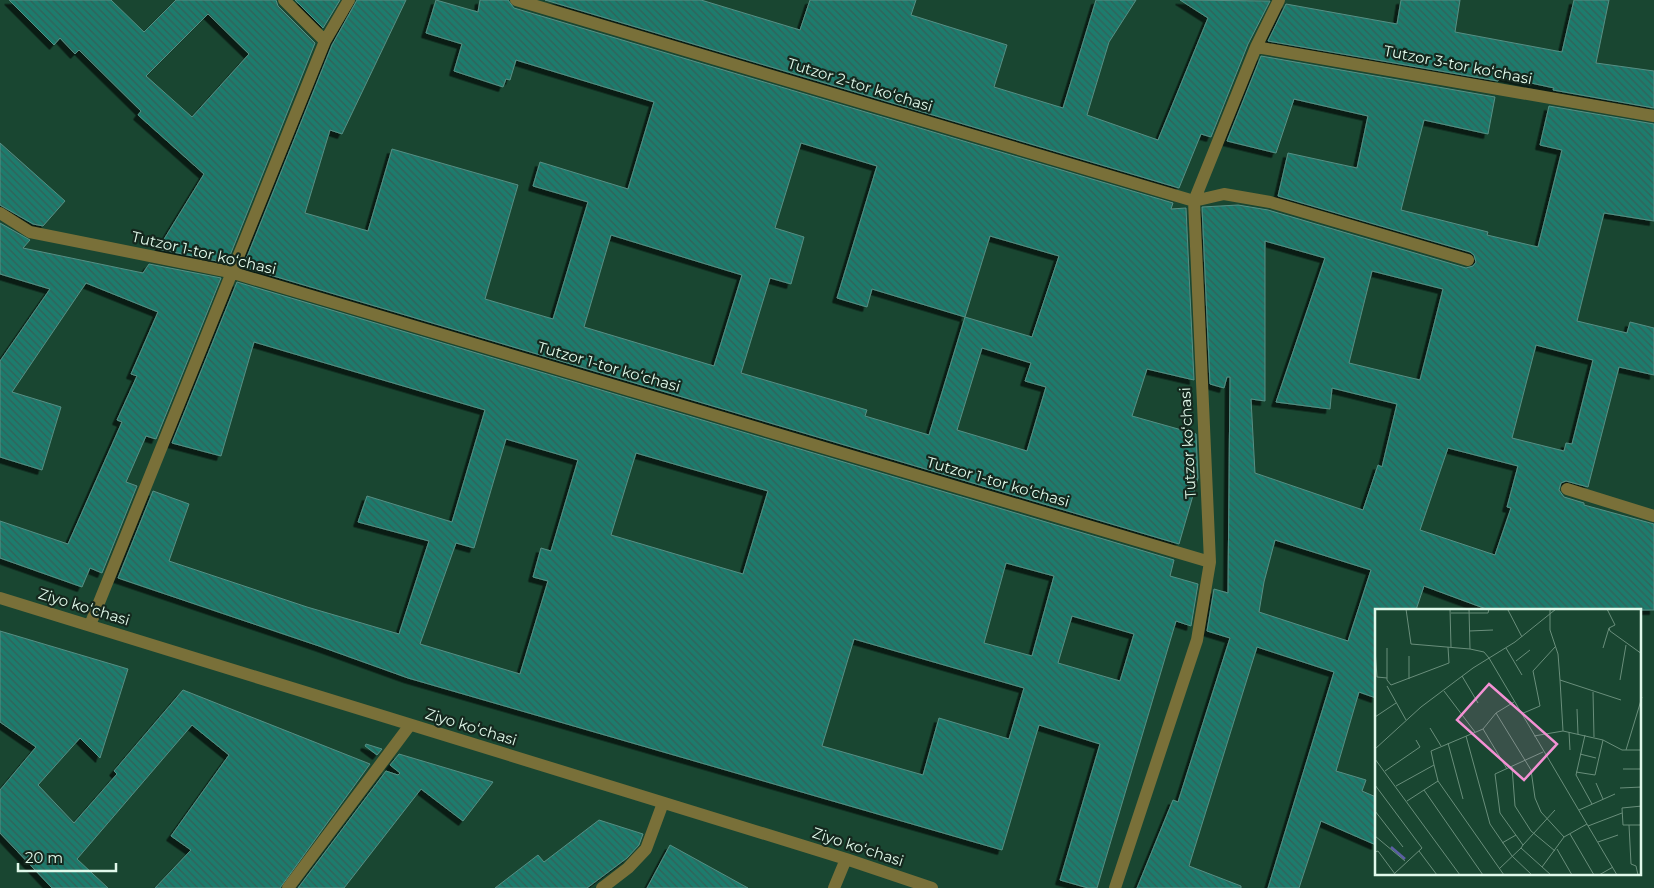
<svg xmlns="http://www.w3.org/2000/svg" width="1654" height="888" font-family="Montserrat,sans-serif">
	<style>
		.building { fill: url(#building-back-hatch); stroke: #568f84; fill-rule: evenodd; filter: url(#shadow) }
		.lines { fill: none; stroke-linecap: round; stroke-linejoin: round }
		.minor { stroke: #797039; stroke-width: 12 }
		.labels { text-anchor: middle; stroke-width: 4.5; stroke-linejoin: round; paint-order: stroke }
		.street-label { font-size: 15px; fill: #e1f9eb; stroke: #15281e }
		.inset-river { fill: none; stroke: #5b5ea3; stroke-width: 2.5 }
		.inset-road { fill: none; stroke: #698e7b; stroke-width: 1 }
		.view { fill: #f491d4; fill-opacity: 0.15; stroke: #f491d4; stroke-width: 2.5 }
		.inset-edge { fill: none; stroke: #e1f9eb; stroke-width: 2.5 }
	</style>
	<defs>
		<pattern id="building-back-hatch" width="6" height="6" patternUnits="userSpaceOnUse" patternTransform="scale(1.25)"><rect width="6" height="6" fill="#1f7b6d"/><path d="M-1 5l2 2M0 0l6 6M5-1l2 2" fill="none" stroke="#336158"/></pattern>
		<filter id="shadow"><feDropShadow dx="-4.5" dy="4.5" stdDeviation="0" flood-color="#0009"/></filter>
	</defs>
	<rect width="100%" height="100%" fill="#194631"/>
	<path class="building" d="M9,0h102l33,32 32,-32h100l2,6 37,37 -88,220 -69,-14 46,-75 -66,-59 3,-4 -62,-61 -4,4 -15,-16 -6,7zM208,14l41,40 -57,63 -46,-41z
		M295,0h45l-17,28z
		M357,0h49l-64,134 -12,-4 -25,83 63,18 24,-82 126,36 -33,114 68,20 35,-117 -55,-16 7,-24 88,27 26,-87 -138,-42 -6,20 -4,-1 -3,8 -49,-16 8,-27 -36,-11 10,-33 42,12 2,-12h28l6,8 659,195 -2,6 15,-1 8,172 -47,-11 -15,47 64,18 2,44 -19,66 -936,-277 89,-222zM801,143l76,23 -40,132 30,9 5,-18 93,28 -36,118 -64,-19 2,-6 -126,-37 29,-95 21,6 13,-47 -29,-9zM611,235l131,40 -28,91 -130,-39zM990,236l69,20 -27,81 -67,-20zM982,348l49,15 -6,18 21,6 -19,64 -70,-21z
		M545,0h156l99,30 10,-30h106l-5,15 96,30 -13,42 69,21 33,-108h40l-27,42 -22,73 71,25 50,-122 -28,-18 90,1 -22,43 -37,93 -10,-3 -22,54z
		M1401,0h59l-5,32 107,20 12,-52h35l-13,63 58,8v37l-101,-18 1,-2 -55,-12 -1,5 -230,-40 18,-37 111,20z
		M1261,56l234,41 -7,37 -64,-14 -23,90 87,22 -1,3 51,12 24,-97 -22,-5 9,-39 105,18v97l-50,-8 -27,108 50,12 3,-11 24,6v47l-35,-8 -31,120 -22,-6 -5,2 -2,7 5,7 20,6v2l70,19v86h-165l-65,-24 -8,24h-40v88l-17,-6 -23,79 30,9 -4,11 14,6v48l-55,-24 -22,67h-31l66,-216 -77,-25 -68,219 52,20v2h-104l36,-88 5,2 52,-164 -23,-7 7,-42 14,4 2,-216h-3l-3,11 -14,-4 -8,-177 36,-2 30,5 198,58 7,-2 3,-4 -2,-7 -4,-3 -192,-56 10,-43 69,15 11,-52 -74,-17 -18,54 -49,-12zM1265,241l60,17 -49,144 54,7 2,-21 65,16 -15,63 -4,-2 -15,45 -108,-37 -4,-74 14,2zM1372,271l71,18 -23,91 -71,-17zM1536,345l57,15 -21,84 -6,-1 -2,8 -52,-13zM1448,448l70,18 -11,41 4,1 -16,47 -75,-25zM1275,540l96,30 -23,71 -89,-29 5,-30z
		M0,143l65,58 -22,25 -10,-2 -33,-19z
		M0,223l30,17 -7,8 120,25 6,-9 72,14 -65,161 -10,-3 -20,46 11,4 -35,87 -12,-5 -8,19 -82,-29v-37l68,23 54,-122 -5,-2 20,-44 -6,-2 27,-62 -72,-29 -74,109 49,15 -19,63 -42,-13v-96l50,-72 -50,-15z
		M237,282l937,278 -4,16 28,8 -7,42 -15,-5 -79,267h-9l-28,-8 40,-136 -61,-19 -37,125 -594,-172 -89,-32 -201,-68 35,-87 36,13 -20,57 138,46 92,27 30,-93 -71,-19 9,-26 85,26 33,-112 -231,-68 -33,114 -49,-13zM506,439l72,21 -27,91 -10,-3 -8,29 15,4 -28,93 -100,-30 36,-101 18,5zM636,453l132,38 -25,83 -132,-39zM1006,563l48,13 -22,80 -48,-13zM1072,616l62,18 -14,47 -62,-18zM854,639l170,49 -15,51 -70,-21 -16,57 -101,-29z
		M0,631l128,38 -28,89 -20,-20 -42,47 36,38 43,-49 -3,-3 69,-81 187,74 -90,124h-125l36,-38 -20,-14 58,-81 -37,-30 -115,134 31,29h-56l-52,-55v-43l36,-43 -36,-25z
		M366,744l16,5 -5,6 -12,-9z
		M399,754l94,28 -30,39 -42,-32 -77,99h-46l88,-117 12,4 2,-2 -10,-8z
		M599,820l44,14 -4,11 -12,13 -40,30h-92l43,-33 6,7z
		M670,845l78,43h-101z"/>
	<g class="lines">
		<path class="minor" d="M284,0l41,41
			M516,0l678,201 30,-7 46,8 198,58
			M1256,47l398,69
			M0,213l30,19 200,40 980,290
			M1567,489l87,27
			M0,598l846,261 86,29
			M90,625l235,-584 24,-41
			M288,888l122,-163
			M602,888l26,-20 18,-19 17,-46
			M834,888l12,-29
			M1115,888l82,-248 13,-78 -16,-361 62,-154 23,-47"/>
	</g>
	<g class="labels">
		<g class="street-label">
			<text transform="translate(1458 65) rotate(11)" y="5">Tutzor 3-tor koʻchasi</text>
			<text transform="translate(860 85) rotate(17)" y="5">Tutzor 2-tor koʻchasi</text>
			<text transform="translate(204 253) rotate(13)" y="5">Tutzor 1-tor koʻchasi</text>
			<text transform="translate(609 367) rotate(16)" y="5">Tutzor 1-tor koʻchasi</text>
			<text transform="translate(1188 443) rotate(-93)" y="5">Tutzor koʻchasi</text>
			<text transform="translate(998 482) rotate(16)" y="5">Tutzor 1-tor koʻchasi</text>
			<text transform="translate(84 607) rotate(17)" y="5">Ziyo koʻchasi</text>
			<text transform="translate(471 727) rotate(17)" y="5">Ziyo koʻchasi</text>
			<text transform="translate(858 847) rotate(18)" y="5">Ziyo koʻchasi</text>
		</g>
	</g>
	<g transform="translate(1375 609)">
		<rect width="266" height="266" fill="#194631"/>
		<path class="inset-river" d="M16,238l14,12"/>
		<path class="inset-road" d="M31,0l5,35 59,5M75,0l1,38M94,0l1,40 14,3 5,6 128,217M175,0v21l8,24 2,26 61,20M232,0l8,16 -6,3 1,3 32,23M133,1l14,27M76,4h37l1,-4M94,22l24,-1M12,39v32l4,5 58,-22 -1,-16M131,39l16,27M228,39l6,-20M0,40l2,28 10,1M141,52l14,-11M87,67l16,27M34,70v-23M185,71l3,51M245,71l6,-35M12,77l19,34M69,82l31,41M218,83l1,45M202,100l1,25M121,104l35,57 4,28 6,14 23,25M146,105l19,-8 -7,-35 22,-24M0,108l21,-14M55,119l11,18M108,120l24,40M194,123l1,18M210,126l-9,40 16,29M91,127l24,88 22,32 20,19M159,127l29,-5 40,9 19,10h20M73,134l15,56M0,140l46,-42 52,-39 42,-26 41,-33M251,141l16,-53M168,143l-48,22 5,39 23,32 -2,3 30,27M205,145l16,4M0,150l85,116M59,156l4,16 66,94M137,158l3,39 16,25 24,20M248,160h19M10,162l35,-24 -4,-7M201,163l19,3 8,-35M221,174l7,16M0,176l47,63 -27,25M21,177l38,-21 -3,-14 52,-22 13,-16 18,-11M245,179l22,-1M49,181l59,85M32,192l31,-20M267,197l-20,2 1,17h19M204,201l36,-16M0,202l28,36M254,216l2,39 5,2 2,9M213,217l34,-13M195,225l24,41M0,227l30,25M223,233l20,-7M127,234l14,-8M148,236l32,-35M182,240l15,26M44,242l18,24M0,243l3,-1 17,23M167,258l22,-30 23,-13M124,260l22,-21M224,266l14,-8"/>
		<path class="view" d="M114,75l68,60 -33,36 -67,-60z"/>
		<rect width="266" height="266" class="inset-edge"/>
	</g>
	<path d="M18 863v8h98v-8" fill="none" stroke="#e1f9eb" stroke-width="2.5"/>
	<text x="25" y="863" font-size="15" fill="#e1f9eb" stroke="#15281e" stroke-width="4" paint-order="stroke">20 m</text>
</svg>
